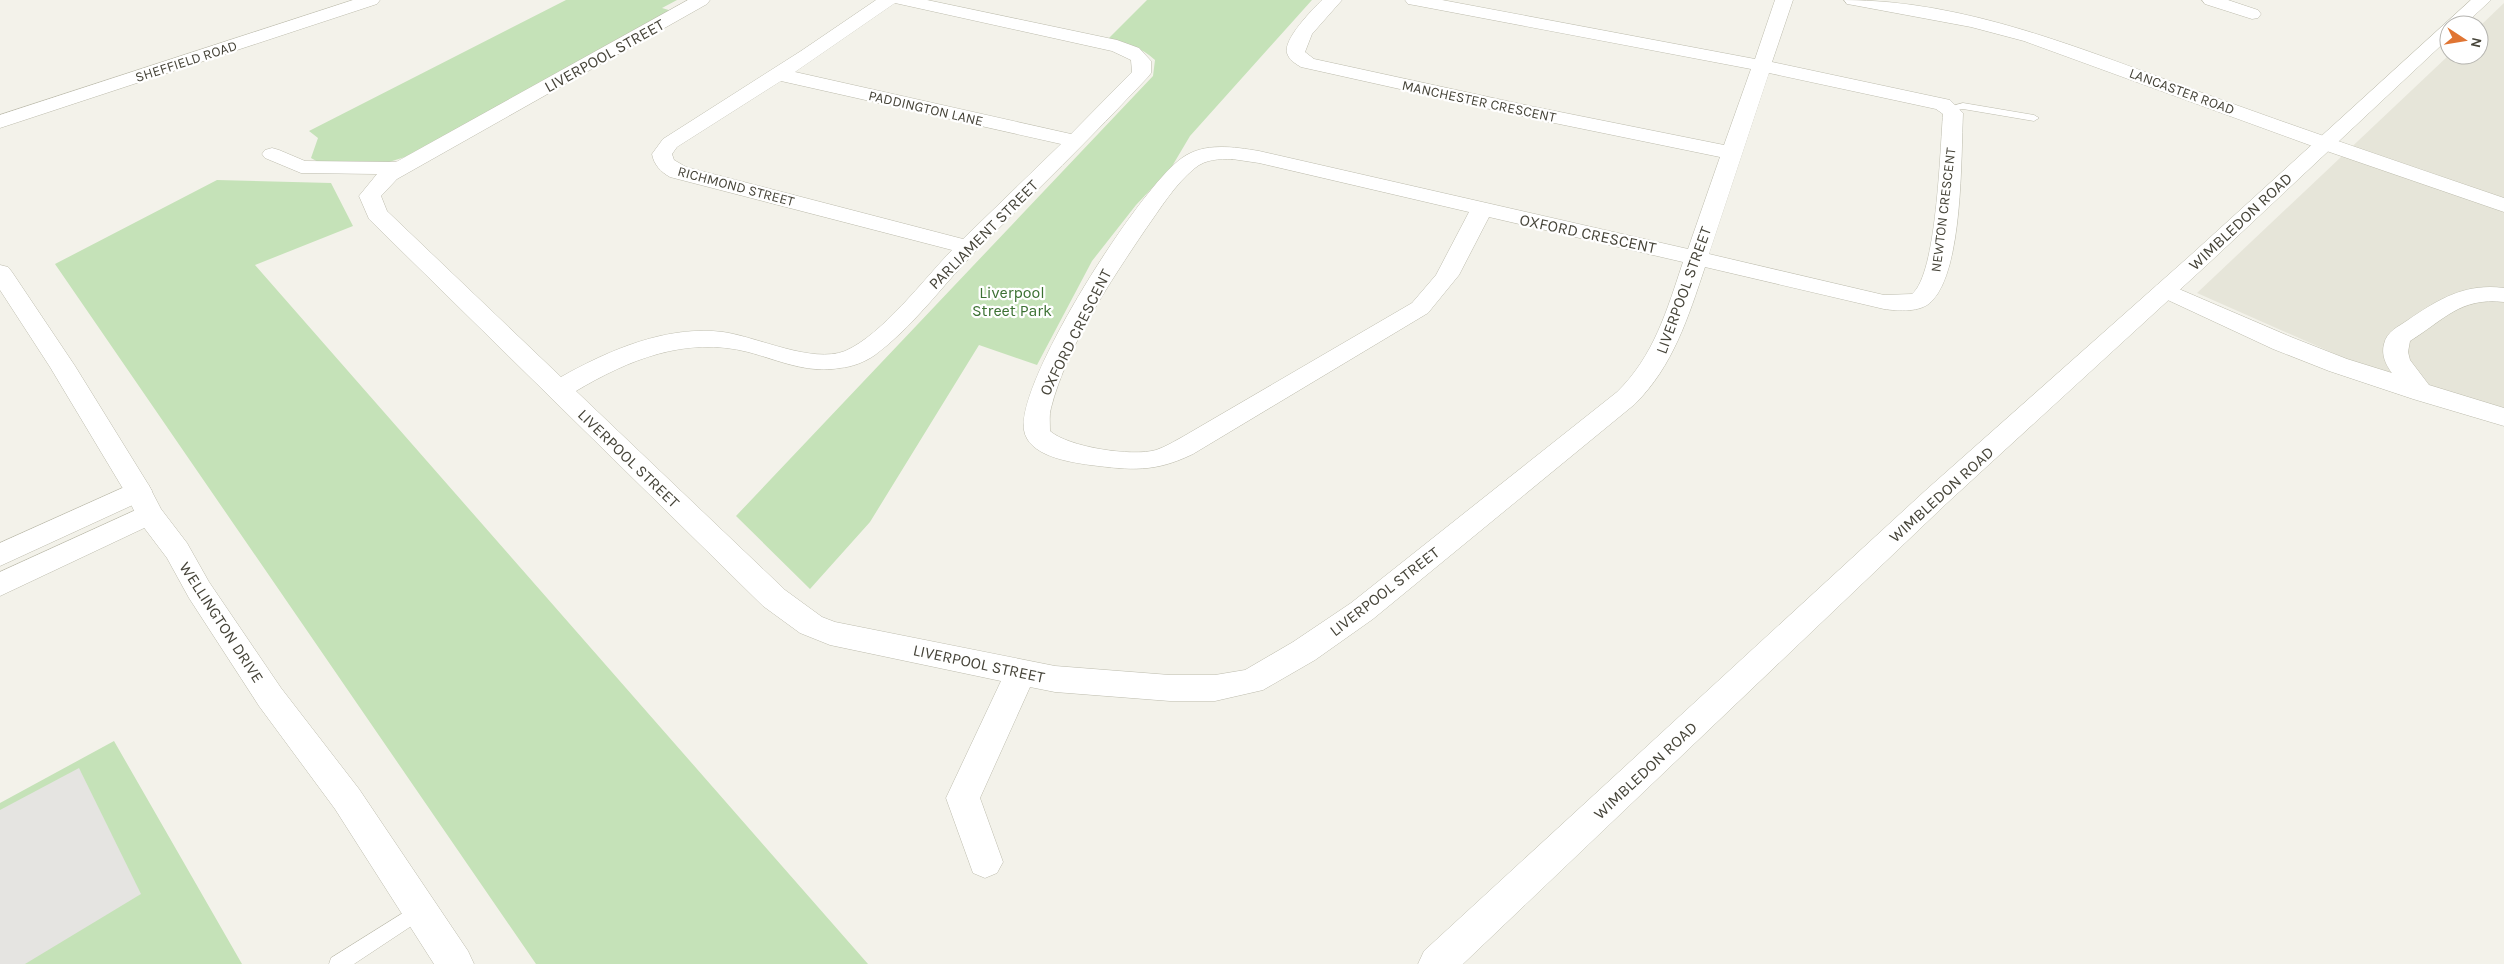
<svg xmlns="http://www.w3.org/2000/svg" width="2504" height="964" font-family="Karla,sans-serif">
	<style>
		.residential { fill: #e6e5d9 }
		.green { fill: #c5e2b8 }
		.parking { fill: #e5e4e1 }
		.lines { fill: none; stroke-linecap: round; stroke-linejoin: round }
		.service-casing { stroke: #bdbcad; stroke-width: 1 }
		.minor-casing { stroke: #bdbcad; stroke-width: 1 }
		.tertiary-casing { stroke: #bdbcad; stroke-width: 1 }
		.service { fill: #fff; fill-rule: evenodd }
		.minor { fill: #fff; fill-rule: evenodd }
		.tertiary { fill: #fff; fill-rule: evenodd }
		.labels { text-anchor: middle; stroke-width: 4.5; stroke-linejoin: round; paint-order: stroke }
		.far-street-label { font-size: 14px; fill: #464439; stroke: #fff }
		.street-label { font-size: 16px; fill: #464439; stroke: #fff }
		.park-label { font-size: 16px; fill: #3c7133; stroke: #fff }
	</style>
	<rect width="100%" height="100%" fill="#f3f2ea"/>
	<path class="residential" d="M2504,3v405l-137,-40 -170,-75 252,-238h30v-28z"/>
	<path class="green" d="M566,0h111l-15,8 10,3 -267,146 -16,5 -69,1 -9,-5 7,-20 -9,-7z
		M1147,0h165l-122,136 -19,32 -35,37 -44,56 -55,104 -58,-20 -109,177 -60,67 -74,-73 417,-440 2,-16c-14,-13 -29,-17 -47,-21z
		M217,180l114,3 22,43 -98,39 613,699h-332l-481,-700z
		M114,741l128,223h-242v-161z"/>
	<path class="parking" d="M79,768l62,126 -116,70h-25v-154z"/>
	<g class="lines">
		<defs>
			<path id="service" d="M1963,103l71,12 5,3 -5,3 -71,-12 -13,2 -5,-3z
				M419,903l6,2 3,6 -3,6 -71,47h-25l2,-6z"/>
			<path id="minor" d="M688,0h22l-3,4 -310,175 -16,17 6,15 174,166c48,-27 106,-52 162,-45 35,5 89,32 122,19 37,-16 79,-72 107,-101l-282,-73c-9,-5 -16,-12 -18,-23l11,-15 138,-88 75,-51h51l190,40 22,8 12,13v12l-3,4c-56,60 -115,117 -173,175 -33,34 -62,75 -100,103 -10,7 -23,12 -35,13 -33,6 -62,-8 -92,-16 -62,-16 -120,8 -172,39l209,199 37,27 13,5 220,44 115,9h45l30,-5 48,-28 58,-39 266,-211c37,-36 50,-82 66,-130l-194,-45 -30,58 -31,38 -235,141c-39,19 -62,16 -103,11 -21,-3 -62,-9 -66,-35 -8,-49 116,-243 158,-272 22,-16 52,-11 77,-7l429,98 32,-92 -190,-39 -229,-51c-5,-3 -12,-7 -14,-14 -4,-14 26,-44 35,-53h20l-30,34 -7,18 9,7 216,47 194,39 27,-76 -337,-64 -6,-1 -3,-4h37l313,59 20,-59h18l-21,62 178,38 13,13c-2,45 0,156 -31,188 -11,12 -34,10 -48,8l-179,-42c-17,51 -32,99 -70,137l-262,215 -58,41 -52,30 -48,11h-45l-115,-9 -25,-5 -50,111 23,64 -6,11 -12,5 -12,-5 -27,-75 55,-117 -171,-36 -30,-12 -37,-27 -394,-387 -10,-23 18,-22 -76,-1 -36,-15 -3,-4 3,-4 7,-2 7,2 26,11 91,1zM895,3l217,48 19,9 1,12 -61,62 -276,-62zM1769,73l167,36 7,5c-3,35 -6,160 -31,180l-28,1 -175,-41zM781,81l280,63 -98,95 -277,-72 -12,-7 -2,-6 5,-7zM1232,159l27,4 210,49 -33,63 -24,28 -228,133c-9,5 -19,11 -28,14 -24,7 -88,-3 -106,-19 0,-8 -1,-16 1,-23 16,-62 59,-126 94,-178 15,-21 30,-46 50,-62 11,-9 24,-9 37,-9z
				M1844,0c123,0 239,50 353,91 102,37 204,72 307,107v14l-189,-65 -291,-106 -53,-14 -118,-22 -6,-1z
				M2202,0h26l30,10 3,4 -3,4 -6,1 -47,-15z
				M2165,283l126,54 56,22 45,14c-6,-8 -11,-18 -8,-29 3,-13 14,-17 24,-24 31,-21 57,-37 96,-32v14c-44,-5 -60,18 -94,39l-2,11 2,8 19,25 75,23v18l-91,-27 -84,-28 -56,-22 -116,-54 -4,-5 4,-5z
				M138,481l10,3 4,7 -4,7 -148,68v-23z
				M149,504l10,3 4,7 -4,7 -159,75v-24z"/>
			<path id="tertiary" d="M353,0h27l-3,4 -377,124v-13z
				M2471,0h20l-27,25h-15v13l-240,225 -263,241 -483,460h-45l6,-13 502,-461 267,-237z
				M0,265l8,2 4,5 63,94 73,118 13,25 26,34 22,39 72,106 78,101 109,162 6,13h-40l-99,-155 -76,-103 -70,-108 -22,-40 -28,-37 -14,-29 -75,-125 -50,-77z"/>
		</defs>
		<use href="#service" class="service-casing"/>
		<use href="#minor" class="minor-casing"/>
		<use href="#tertiary" class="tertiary-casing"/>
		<use href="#service" class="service"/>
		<use href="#minor" class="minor"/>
		<use href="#tertiary" class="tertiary"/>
	</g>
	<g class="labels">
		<g class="far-street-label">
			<text transform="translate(186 61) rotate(-18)" y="5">SHEFFIELD ROAD</text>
			<text transform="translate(2182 91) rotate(20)" y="5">LANCASTER ROAD</text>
			<text transform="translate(1479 101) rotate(12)" y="5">MANCHESTER CRESCENT</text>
			<text transform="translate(926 108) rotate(13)" y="5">PADDINGTON LANE</text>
			<text transform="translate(736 186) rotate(15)" y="5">RICHMOND STREET</text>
			<text transform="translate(1943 210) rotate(-83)" y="5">NEWTON CRESCENT</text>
		</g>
		<g class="street-label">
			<text transform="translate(604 55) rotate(-29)" y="6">LIVERPOOL STREET</text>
			<text transform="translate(2240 221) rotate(-43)" y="6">WIMBLEDON ROAD</text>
			<text transform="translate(1588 233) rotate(12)" y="6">OXFORD CRESCENT</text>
			<text transform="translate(983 234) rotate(-45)" y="6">PARLIAMENT STREET</text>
			<text transform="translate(1683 290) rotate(-70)" y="6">LIVERPOOL STREET</text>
			<text transform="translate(1075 332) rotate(-63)" y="6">OXFORD CRESCENT</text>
			<text transform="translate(629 458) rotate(44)" y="6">LIVERPOOL STREET</text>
			<text transform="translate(1941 494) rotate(-42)" y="6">WIMBLEDON ROAD</text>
			<text transform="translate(1384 591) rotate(-38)" y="6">LIVERPOOL STREET</text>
			<text transform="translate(222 622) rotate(57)" y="6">WELLINGTON DRIVE</text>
			<text transform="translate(979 663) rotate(12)" y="6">LIVERPOOL STREET</text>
			<text transform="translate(1645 770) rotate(-43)" y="6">WIMBLEDON ROAD</text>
		</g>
		<g class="park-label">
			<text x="1012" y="298">Liverpool<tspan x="1012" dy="18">Street Park</tspan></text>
		</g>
	</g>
	<g transform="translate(2464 40) rotate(102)"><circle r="24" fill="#ffffff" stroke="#b5b4b0"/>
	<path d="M0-4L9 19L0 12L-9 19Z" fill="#e07533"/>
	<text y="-8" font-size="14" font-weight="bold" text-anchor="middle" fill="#464439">N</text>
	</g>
</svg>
